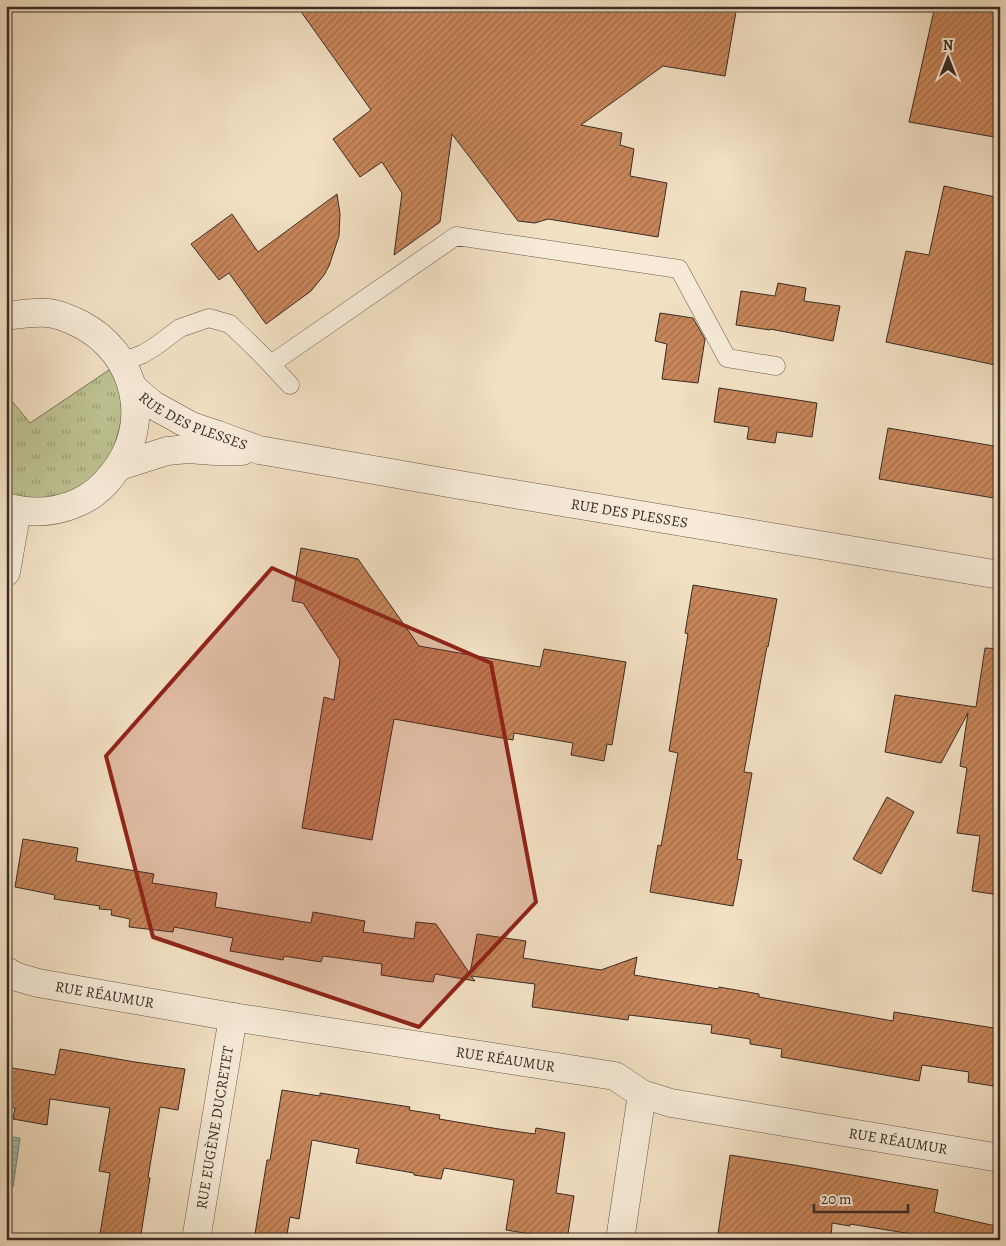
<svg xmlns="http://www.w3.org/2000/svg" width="1006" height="1246" font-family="Alegreya,serif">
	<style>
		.grass { fill: url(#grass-tufts); stroke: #7c775c }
		.water { fill: url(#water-rules); stroke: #75827e }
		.building { fill: url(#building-hatch); stroke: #3a2c27 }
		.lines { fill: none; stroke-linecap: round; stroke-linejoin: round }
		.service-casing { stroke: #68594e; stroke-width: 19 }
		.minor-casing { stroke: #68594e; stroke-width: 29 }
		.tertiary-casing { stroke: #68594e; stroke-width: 29 }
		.service { stroke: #f7ebd8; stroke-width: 18 }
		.minor { stroke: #f7ebd8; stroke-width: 28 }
		.tertiary { stroke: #f7ebd8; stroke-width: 28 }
		.marked { fill: #8f2418; fill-opacity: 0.2; stroke: #8f2418; stroke-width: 4; stroke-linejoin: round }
		.labels { text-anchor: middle; stroke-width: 4; stroke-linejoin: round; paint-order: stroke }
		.street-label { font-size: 15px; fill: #3a2c27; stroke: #f7ebd8 }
	</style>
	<defs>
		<pattern id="grass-tufts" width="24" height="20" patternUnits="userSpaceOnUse" patternTransform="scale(1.25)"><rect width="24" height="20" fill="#bdc292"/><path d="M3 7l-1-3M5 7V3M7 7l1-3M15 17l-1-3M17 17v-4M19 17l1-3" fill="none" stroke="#9b9e77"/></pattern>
		<pattern id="water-rules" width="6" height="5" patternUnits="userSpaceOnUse" patternTransform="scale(1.25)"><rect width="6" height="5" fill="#9cbcb8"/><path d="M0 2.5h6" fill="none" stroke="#809996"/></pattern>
		<pattern id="building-hatch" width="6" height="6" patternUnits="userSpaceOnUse" patternTransform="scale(1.25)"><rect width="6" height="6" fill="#c8865a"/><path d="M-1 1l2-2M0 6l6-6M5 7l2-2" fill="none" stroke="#a36e4a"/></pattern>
	</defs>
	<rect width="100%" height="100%" fill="#f2e0c3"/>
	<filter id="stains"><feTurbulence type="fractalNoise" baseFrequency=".004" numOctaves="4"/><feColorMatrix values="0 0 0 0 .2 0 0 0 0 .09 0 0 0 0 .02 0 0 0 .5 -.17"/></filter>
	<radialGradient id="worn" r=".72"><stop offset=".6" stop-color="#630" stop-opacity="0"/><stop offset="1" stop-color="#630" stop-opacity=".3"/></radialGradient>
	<path class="grass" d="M112,368l8,23 3,24 -10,36 -19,25 -27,19 -38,6 -23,-7v-100l24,29z"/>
	<path class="water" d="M6,1136l14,2 -7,49 -7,-2z"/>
	<path class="building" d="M297,6h440l-12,70 -62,-10 -82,59 41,8 -2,12 14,4 -4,27 37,7 -9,54 -110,-18 -13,4 -17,-2 -66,-87 -12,88 -46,33 8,-62 -20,-31 -22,15 -27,-38 38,-29z
		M935,6h65v132l-91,-16z
		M944,186l56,12v168l-114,-24 20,-91 23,4z
		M337,194l3,20 -1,22 -10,30 -5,9 -13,16 -45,33 -37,-51 -10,7 -28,-36 41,-30 26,38z
		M778,283l28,5 -2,13 36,5 -7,35 -63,-12v1l-34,-5 5,-34 34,5z
		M660,313l33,5 12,21 -7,44 -36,-4 5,-35 -12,-3z
		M719,388l98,15 -5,34 -35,-5 -2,11 -28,-4 2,-12 -35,-5z
		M888,428l112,19v52l-121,-20z
		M301,548l57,11 61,87 121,21 4,-18 82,13 -14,83 -5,-1 -3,17 -33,-6 2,-12 -59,-10 -1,7 -119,-21 -22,121 -70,-12 22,-131 10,3 6,-40 -37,-57 -11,-2z
		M693,585l84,14 -9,48 -1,-1 -23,126 8,1 -15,86 5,1 -9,46 -83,-14 8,-47 3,1 17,-93 -9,-2 19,-117 -3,-1z
		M985,648l15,1v246l-28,-4 8,-55 -23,-3 10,-65 -7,-2 8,-53 -27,50 -56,-11 10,-57 81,12z
		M887,797l27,15 -33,62 -28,-15z
		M23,839l55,9 -2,13 78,13 -2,9 65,10 -2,14 96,16 2,-11 52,9 -2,11 51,7 2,-17 20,2 34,50 7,-40 49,7 -3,17 78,12 36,-13 -3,18 84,14 1,-2 40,7v3l134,24 1,-9 106,17v58l-32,-5 1,-10 -47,-7 -3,16 -138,-24 1,-8 -32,-5v-5l-39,-6 1,-8 -83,-10 -1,5 -96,-13 3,-23 -64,-8 4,5 -40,-7 -2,8 -19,-2 -33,-5 1,-11 -59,-8 -2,6 -37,-6 -1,4 -53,-9 3,-13 -59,-11 -1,5 -44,-5 1,-8 -19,-4 1,-5 -13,-1 1,-3 -46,-7 1,-4 -40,-8z
		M60,1049l75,13 50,7 -7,41 -18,-3 -12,70 2,1 -10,62h-41l11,-67 -11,-2 11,-63 -60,-9 -3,26 -34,-6 2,-11 -9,-2v-39l49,8z
		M282,1090l38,6v-3l90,14 -1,3 31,5 -1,4 60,10 36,5 1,-6 29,5 -9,60 18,3 -7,44 -61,-10 8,-50 -70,-12 -3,11 -27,-4v-2l-58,-10 3,-14 -47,-9 -13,79 -9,-2 -4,23h-32l13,-80h3z
		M730,1155l64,10 144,25 -4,22 66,15v13h-89l1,-6 -62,-10v2l-18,-3 -1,17h-114z"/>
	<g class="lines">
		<defs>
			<path id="service" d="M122,362l21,-8 13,-8 24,-18 29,-10 21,6 30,29 30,32
				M271,364l185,-128 223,33 48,89 49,8"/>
			<g id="minor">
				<path d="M6,572l11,-62"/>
				<path id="s1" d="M6,971l11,6 21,6 195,34 382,59 27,18 29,9 329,55"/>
				<path id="s2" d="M196,1240l37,-223"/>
				<path d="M620,1240l22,-146"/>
			</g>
			<g id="tertiary">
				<path d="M6,316c14,-2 28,-4 42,-3 11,1 22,6 32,11 57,29 74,101 32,151 -9,12 -21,22 -35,28 -23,10 -47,11 -71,4"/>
				<path id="s3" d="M132,387l21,18 38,21 27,9 41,15 201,35 540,90"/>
				<path d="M120,466l47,-15 21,-2 26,2h28"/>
			</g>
		</defs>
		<use href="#service" class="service-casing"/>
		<use href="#minor" class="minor-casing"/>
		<use href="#tertiary" class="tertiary-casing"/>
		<use href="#service" class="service"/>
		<use href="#minor" class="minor"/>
		<use href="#tertiary" class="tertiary"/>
	</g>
	<path class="marked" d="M272,568l219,95 45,239 -117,125 -266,-90 -47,-181z"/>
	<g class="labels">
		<g class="street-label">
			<text dy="5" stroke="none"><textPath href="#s3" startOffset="71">RUE DES PLESSES</textPath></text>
			<text dy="5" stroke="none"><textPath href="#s3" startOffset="519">RUE DES PLESSES</textPath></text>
			<text dy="5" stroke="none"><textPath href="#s1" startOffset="102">RUE RÉAUMUR</textPath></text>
			<text dy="5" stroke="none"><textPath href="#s1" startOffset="508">RUE RÉAUMUR</textPath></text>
			<text dy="5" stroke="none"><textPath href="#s2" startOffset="114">RUE EUGÈNE DUCRETET</textPath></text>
			<text dy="5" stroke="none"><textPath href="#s1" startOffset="912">RUE RÉAUMUR</textPath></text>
		</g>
	</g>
	<rect width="1006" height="1246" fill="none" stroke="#f2e0c3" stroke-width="25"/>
	<rect x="8" y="8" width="991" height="1231" fill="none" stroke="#3a2c27" stroke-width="2.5"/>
	<rect x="12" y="12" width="981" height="1221" fill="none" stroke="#3a2c27"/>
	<g transform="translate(948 58)" stroke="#f7ebd8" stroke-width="4" paint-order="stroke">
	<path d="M0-4L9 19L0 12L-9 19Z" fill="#3a2c27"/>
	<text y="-8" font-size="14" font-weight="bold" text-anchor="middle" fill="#3a2c27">N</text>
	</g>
	<path d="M814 1204v8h94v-8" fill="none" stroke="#3a2c27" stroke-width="2.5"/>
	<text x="821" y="1204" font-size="15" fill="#3a2c27" stroke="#f7ebd8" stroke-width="4" paint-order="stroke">20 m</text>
	<rect width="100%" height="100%" filter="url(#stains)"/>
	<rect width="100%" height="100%" fill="url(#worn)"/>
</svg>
